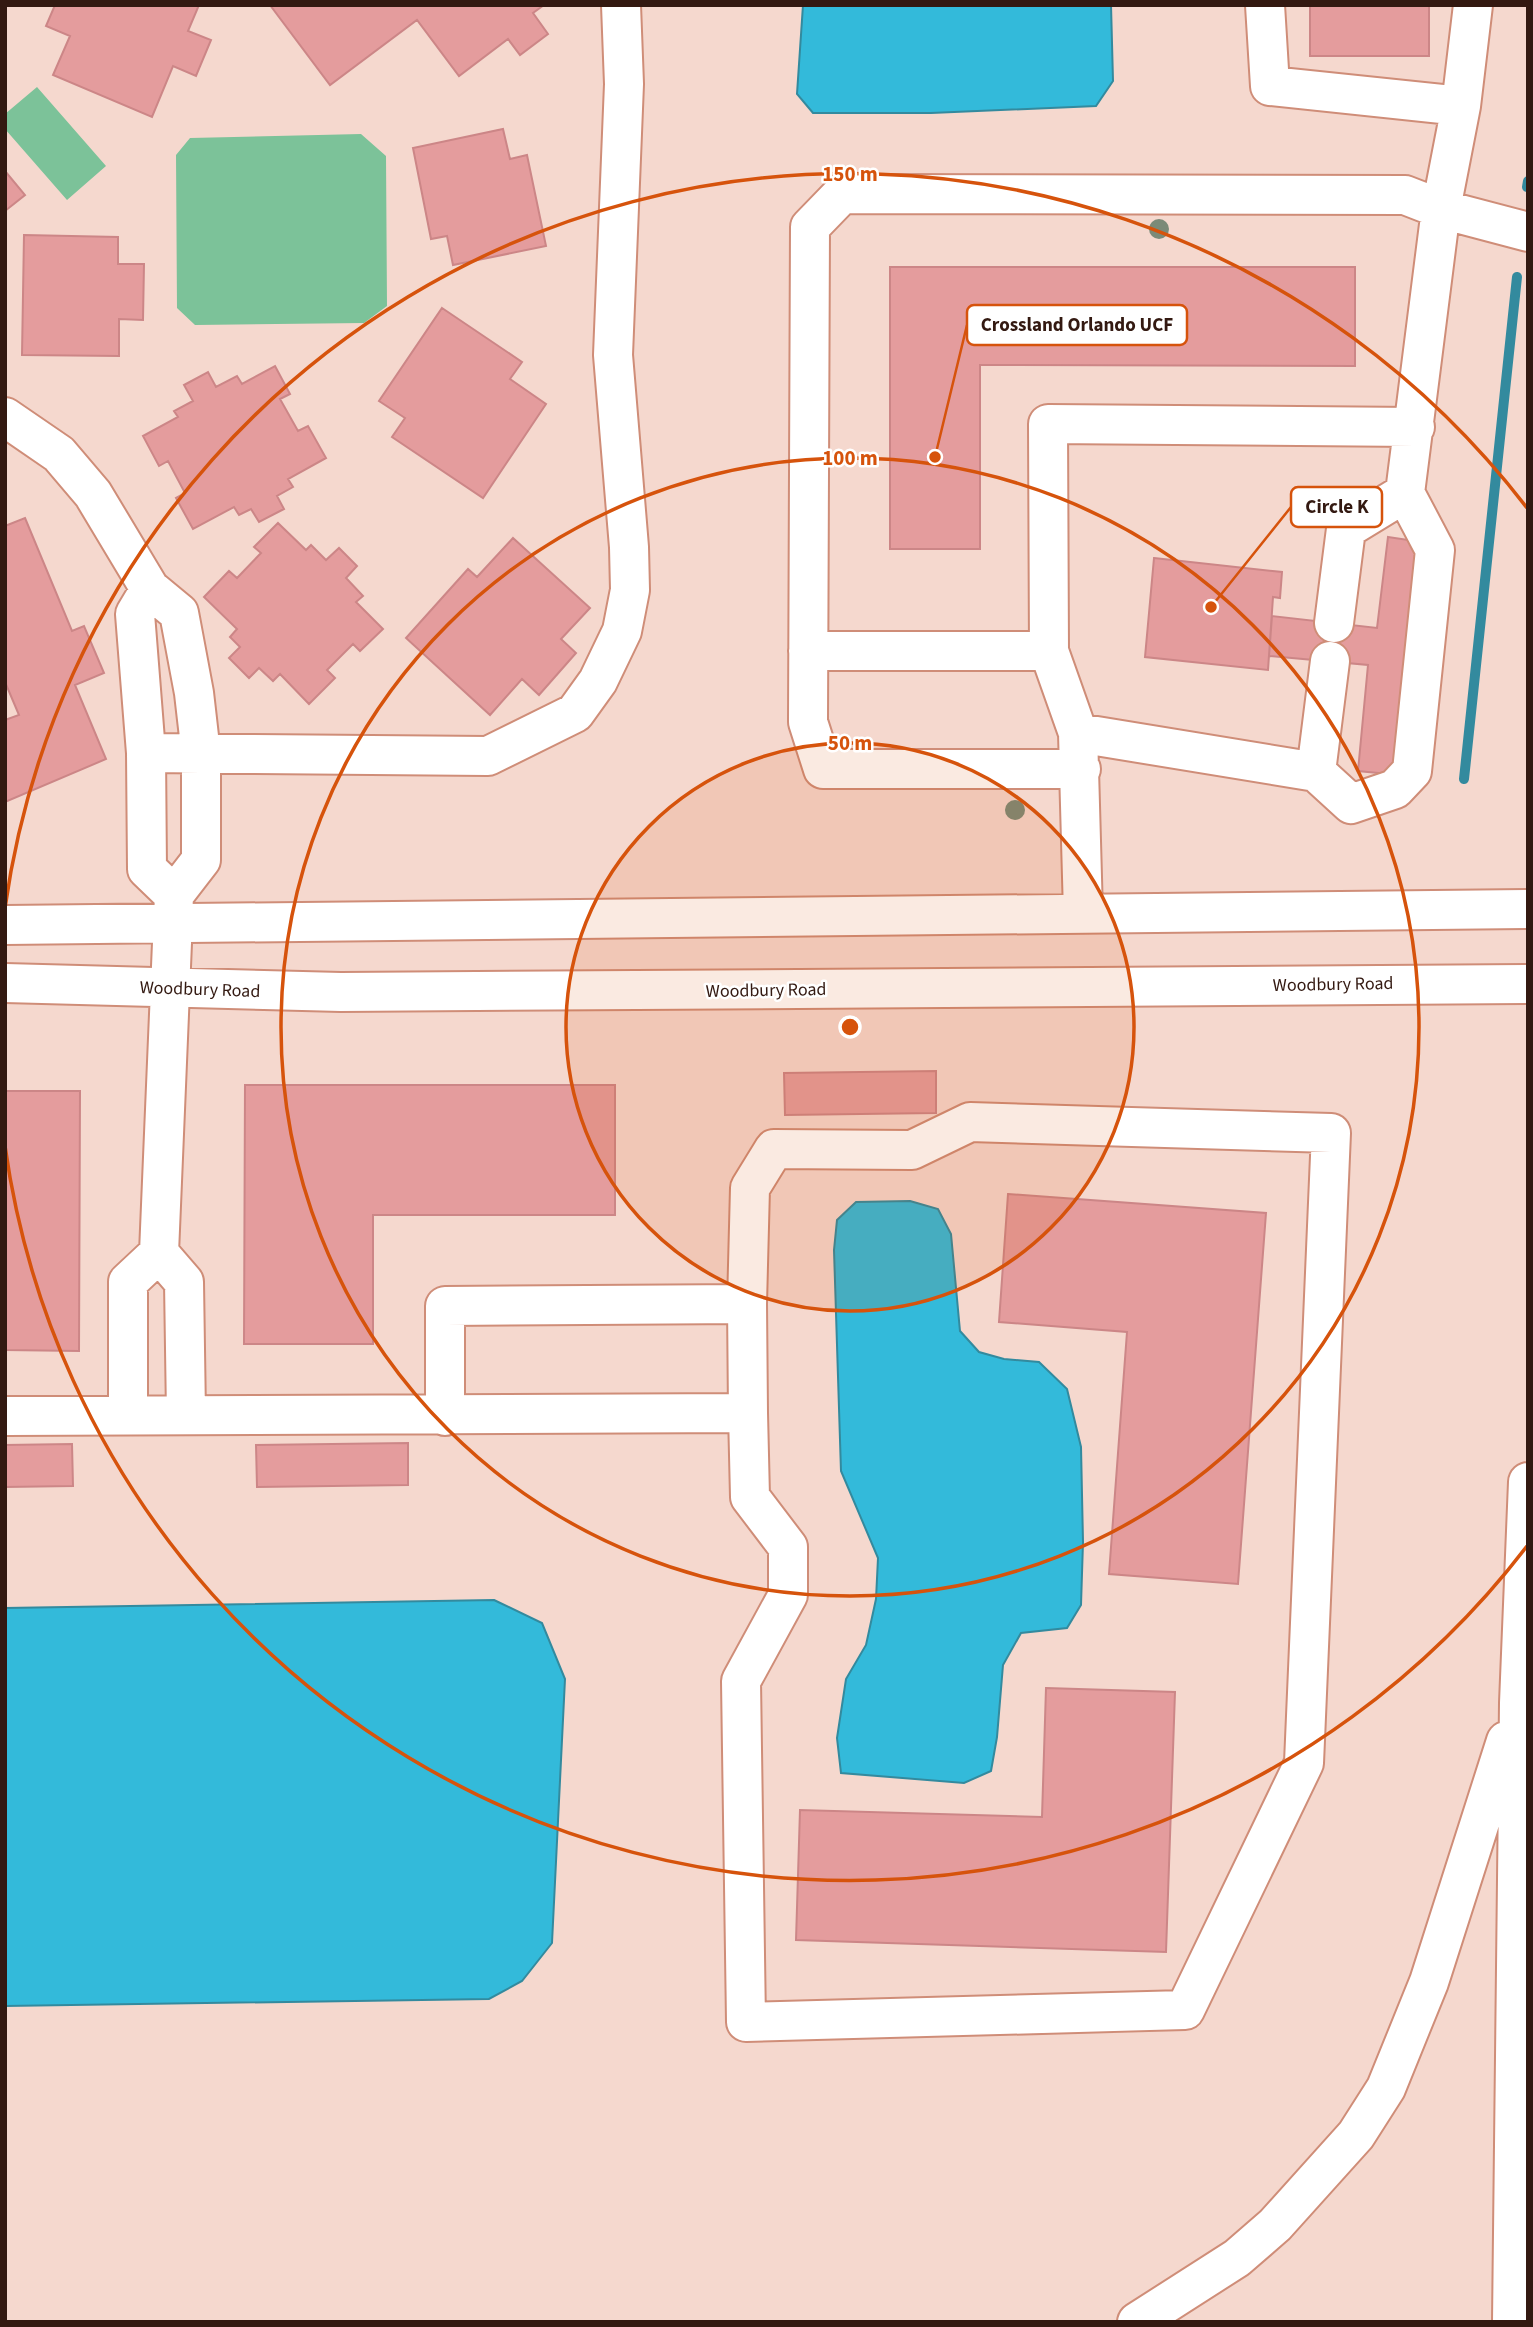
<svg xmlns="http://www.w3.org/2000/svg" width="1533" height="2327" font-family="'Source Sans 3',sans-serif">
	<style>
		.green { fill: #7cc299 }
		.water { fill: #33bada; stroke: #338a9e; stroke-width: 2 }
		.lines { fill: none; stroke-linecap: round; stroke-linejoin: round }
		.stream { stroke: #338a9e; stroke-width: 10 }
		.building { fill: #e49c9d; stroke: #cc8687; stroke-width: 2 }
		.minor-casing { stroke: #cf8d78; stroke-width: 42 }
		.highway-casing { stroke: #cf8d78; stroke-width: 42 }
		.minor { stroke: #fff; stroke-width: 38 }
		.highway { stroke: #fff; stroke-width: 38 }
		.tree { fill: #7b8a78 }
		.ring { fill: none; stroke: #d6530c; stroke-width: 3.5 }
		.labels { text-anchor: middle; stroke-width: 5; stroke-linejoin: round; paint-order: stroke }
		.street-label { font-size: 18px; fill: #331911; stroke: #fff }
		.centre { fill: #d6530c; stroke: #fff; stroke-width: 3.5 }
		.ring-label { font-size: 21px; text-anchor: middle; font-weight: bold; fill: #d6530c; stroke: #fff; stroke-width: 5; stroke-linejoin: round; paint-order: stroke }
		.leader { fill: none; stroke: #d6530c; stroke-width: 2.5 }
		.callout-dot { fill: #d6530c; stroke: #fff; stroke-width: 2.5 }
		.callout { fill: #fff; stroke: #d6530c; stroke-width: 2.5 }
		.callout-label { font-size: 19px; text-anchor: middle; font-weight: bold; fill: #331911 }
	</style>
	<rect width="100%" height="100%" fill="#f5d8ce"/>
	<path class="green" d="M37,87l69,79 -39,34 -62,-71v-15z
		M361,134l25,22 1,150 -23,17 -169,2 -18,-17 -1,-153 14,-17z"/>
	<path class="water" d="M803,5h308l2,76 -17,25 -165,7h-118l-16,-19z
		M910,1201l28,8 13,25 9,97 19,21 25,7 35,3 28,27 14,58 2,95 -2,63 -14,23 -46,5 -18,32 -6,72 -6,34 -27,12 -123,-10 -4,-35 9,-59 20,-34 10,-46 2,-41 -37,-87 -7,-221 3,-30 19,-18z
		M494,1600l48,23 23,56 -13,264 -30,38 -33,18 -484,7v-398z"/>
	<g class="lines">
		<path class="stream" d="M1527,187l1,-6
			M1464,779l53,-502"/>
	</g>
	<path class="building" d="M55,5h144l-11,26 23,9 -15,36 -23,-10 -21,51 -99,-42 17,-39 -24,-10z
		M270,5h274l-11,8 15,21 -28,21 -12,-16 -49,37 -42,-56 -87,65z
		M1310,5h119v51h-119z
		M503,129l7,30 17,-4 19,91 -93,19 -6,-29 -16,3 -18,-91z
		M5,171l20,24 -20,16z
		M24,235l94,2v27h26l-1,56 -24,-1v37l-97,-1z
		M890,267h465v99l-375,-1v184h-90z
		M442,308l80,54 -12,17 36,25 -63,94 -91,-61 13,-19 -26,-17z
		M275,366l15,28 -10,5 18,32 10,-5 18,32 -38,21 5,8 -16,9 7,13 -25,13 -8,-13 -12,6 -5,-8 -41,22 -17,-31 9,-5 -17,-32 -9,5 -16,-30 35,-19 -4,-6 19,-10 -9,-16 24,-13 8,15 21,-11 5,8z
		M25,518l47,113 12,-5 20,47 -29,12 31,74 -101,43v-82l14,-5 -14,-33v-156z
		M278,523l28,27 5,-5 15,15 13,-12 18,18 -11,12 17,18 -7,6 27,27 -23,22 -7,-7 -26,26 8,8 -26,26 -29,-30 -7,7 -14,-13 -10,10 -20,-20 11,-11 -10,-10 7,-8 -33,-32 25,-26 8,7 24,-25 -7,-6z
		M1388,537l34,5 -23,233 -41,-4 10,-106 -99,-9 3,-40 105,12z
		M513,538l77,70 -29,31 15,14 -37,42 -17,-16 -32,36 -84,-77 62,-69 9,8z
		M1154,558l128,14 -2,26 -7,-1 -5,73 -123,-13z
		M936,1071v42l-151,2 -1,-42z
		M245,1085h370v130h-242v129h-129z
		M5,1091h75l-1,260 -74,-1z
		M1008,1194l258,19 -28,371 -129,-10 18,-242 -128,-10z
		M408,1443v42l-151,2 -1,-42z
		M72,1444l1,42 -68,1v-42z
		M1046,1688l129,4 -9,260 -370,-12 4,-130 242,7z"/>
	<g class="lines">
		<defs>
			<path id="minor" d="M1265,5l5,81 191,20
				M1473,5l-12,101 -20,103 87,23
				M5,417l54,37 34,40 57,95 29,24 15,80 7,61v106l-27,35 -15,358 25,29 2,133
				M150,589l-15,25 11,139 1,116 27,26
				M1334,623l12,-94 59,-36
				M808,651h241
				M1078,733l-29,-82 -1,-227 367,3
				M146,753l342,3 87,-43 23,-32 24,-50 8,-41 -1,-43 -16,-192 11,-271 -3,-79
				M1081,769h-258l-15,-47 2,-495 32,-33 563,1 36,14 -36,284 30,57 -23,221 -17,18 -44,15 -35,-32
				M1083,913l-5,-180 238,39 14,-111
				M5,925l1523,-16
				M5,983l336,9 1187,-8
				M747,1304l3,-116 24,-39 138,1 58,-28 361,11 -27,630 -119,247 -439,12 -5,-341 47,-86v-48l-38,-50 -2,-84
				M128,1415v-133l31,-29
				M5,1416l743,-3 -1,-109 -302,2v110"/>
			<path id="highway" d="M1137,2322l100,-64 38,-33 81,-90 30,-47 43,-106 77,-241
				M1512,2322l7,-619 9,-221"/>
		</defs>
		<use href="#minor" class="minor-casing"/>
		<use href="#highway" class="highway-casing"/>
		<use href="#minor" class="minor"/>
		<use href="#highway" class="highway"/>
	</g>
	<g class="tree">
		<circle cx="1159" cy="229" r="10"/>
		<circle cx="1015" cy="810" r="10"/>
	</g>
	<circle cx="850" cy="1027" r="284" fill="#d6530c" fill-opacity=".12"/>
	<g class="ring">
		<circle cx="850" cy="1027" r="284"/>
		<circle cx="850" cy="1027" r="569"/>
		<path d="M1527 1546A853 853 0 0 1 5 1146M5 908A853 853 0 0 1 1527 508"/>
	</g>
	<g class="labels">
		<g class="street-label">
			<text transform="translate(1333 984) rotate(-1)" y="6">Woodbury Road</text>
			<text transform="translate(200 989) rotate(2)" y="6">Woodbury Road</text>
			<text transform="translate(766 990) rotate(-1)" y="6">Woodbury Road</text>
		</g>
	</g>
	<circle cx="850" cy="1027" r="10" class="centre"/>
	<g class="ring-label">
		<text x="850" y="181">150 m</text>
		<text x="850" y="465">100 m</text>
		<text x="850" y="750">50 m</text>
	</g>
	<path class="leader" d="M935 457L967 325M1211 607L1291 507"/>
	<g class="callout-dot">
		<circle cx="935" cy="457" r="7"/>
		<circle cx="1211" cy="607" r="7"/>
	</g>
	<g class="callout">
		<rect x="967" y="305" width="220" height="40" rx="7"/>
		<rect x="1291" y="487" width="91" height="40" rx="7"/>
	</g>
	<g class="callout-label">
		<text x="1077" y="331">Crossland Orlando UCF</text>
		<text x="1337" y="513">Circle K</text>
	</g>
	<rect width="1533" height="2327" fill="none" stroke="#331911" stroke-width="14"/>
</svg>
